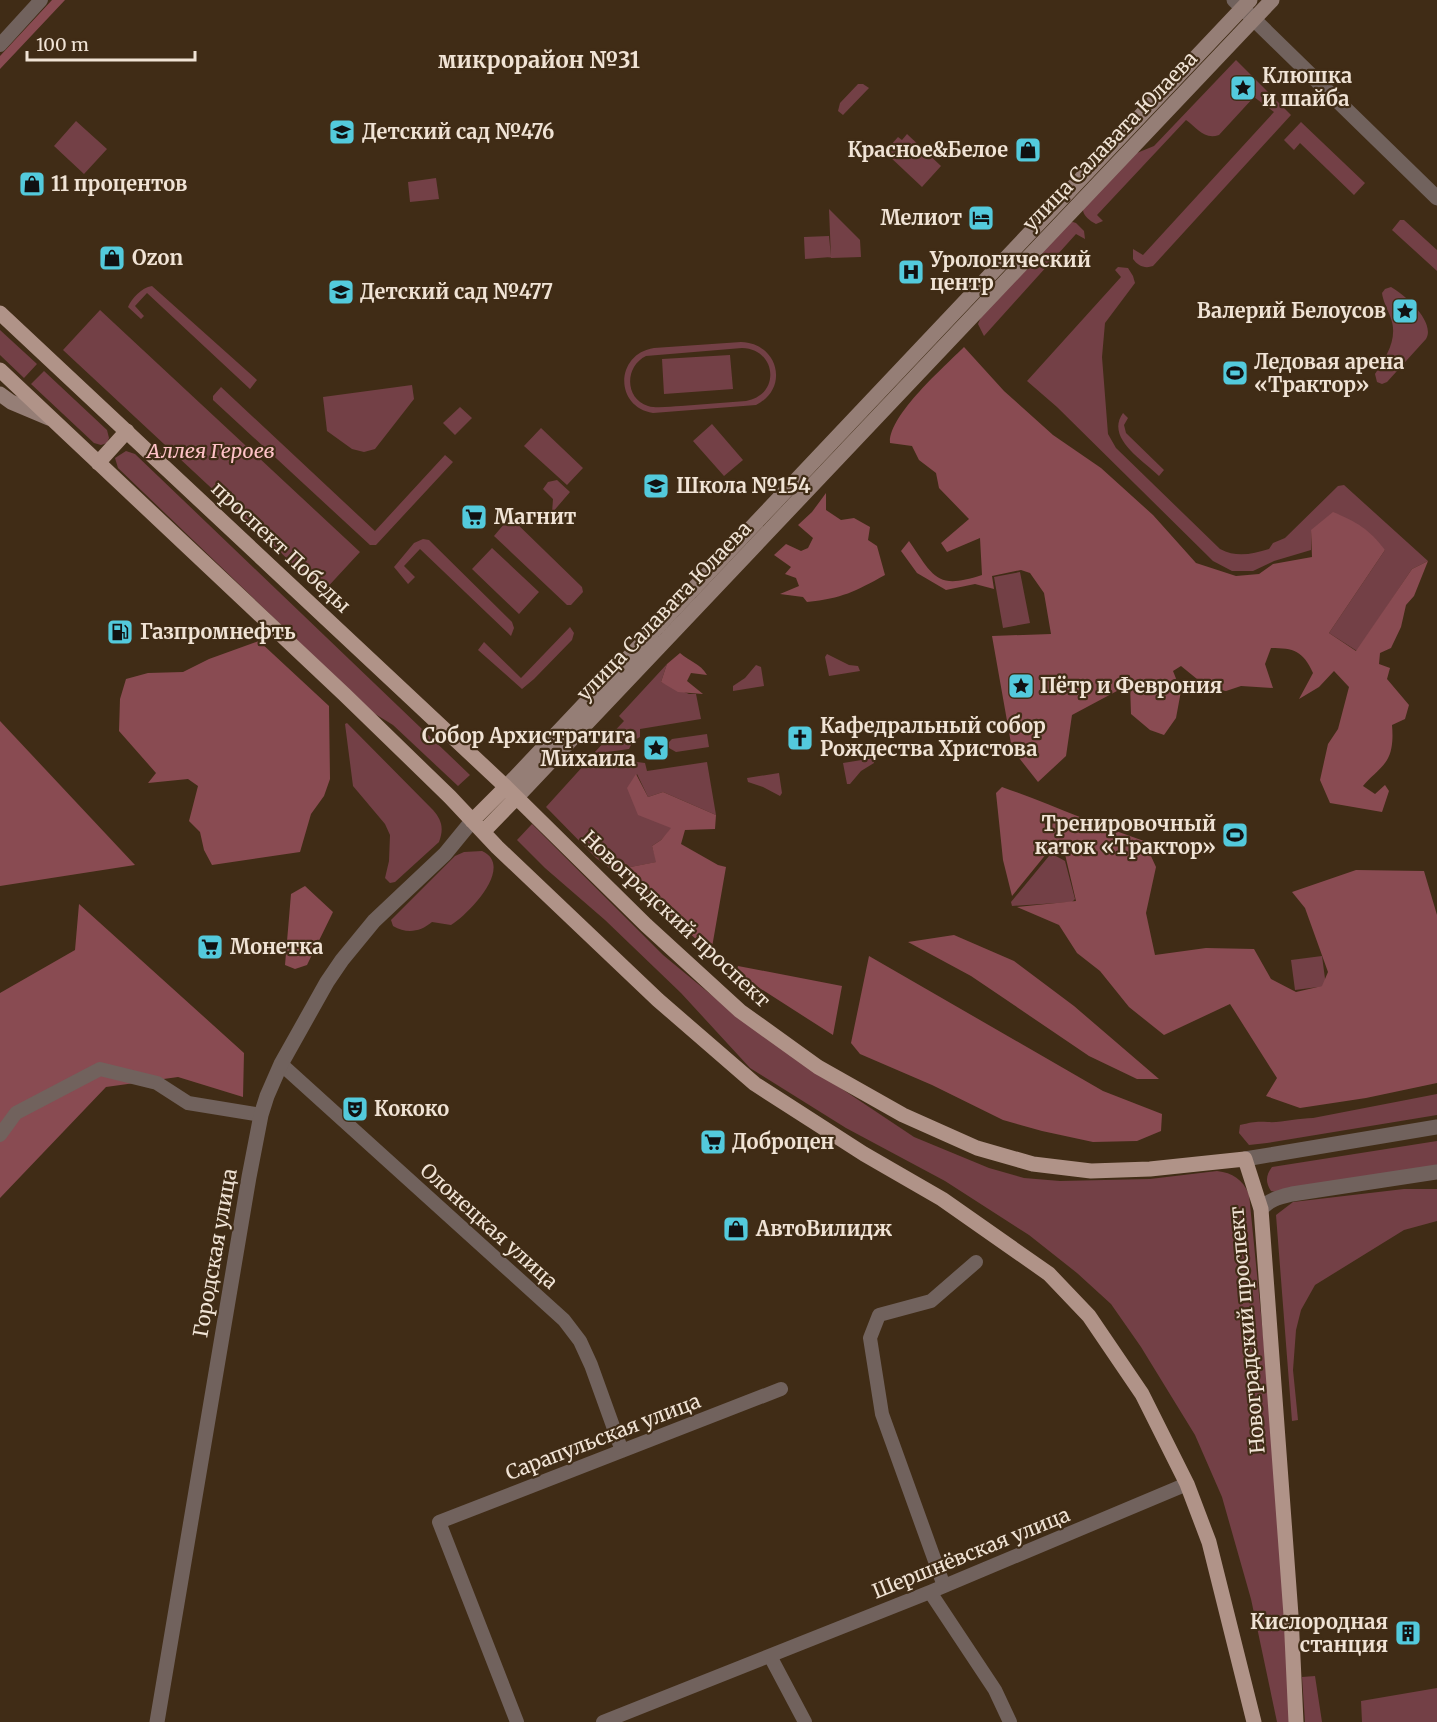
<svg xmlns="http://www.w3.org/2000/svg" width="1437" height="1722" font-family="Merriweather,serif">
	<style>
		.green { fill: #734046; fill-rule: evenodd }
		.forest { fill: #894b52 }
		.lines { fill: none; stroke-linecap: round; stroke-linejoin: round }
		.minor { stroke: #71625d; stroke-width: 14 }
		.tertiary { stroke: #71625d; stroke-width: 15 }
		.secondary { stroke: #957e76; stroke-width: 15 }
		.primary { stroke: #b09388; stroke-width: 15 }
		.labels { text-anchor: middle; stroke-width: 4.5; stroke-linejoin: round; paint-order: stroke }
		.poi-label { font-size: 20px; font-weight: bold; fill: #f0e3d5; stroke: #402c16; text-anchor: start }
		.street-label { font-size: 20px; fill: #f0e3d5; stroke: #402c16 }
		.park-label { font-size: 20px; font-style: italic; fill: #fec2c7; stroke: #402c16 }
		.quarter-label { font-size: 22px; font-weight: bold; fill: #f0e3d5; stroke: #402c16 }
	</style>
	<rect width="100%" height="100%" fill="#402c16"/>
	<path class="green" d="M1236,60l55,55 -138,151c-8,3 -15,0 -20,-7v-10l10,6 131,-143 -20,-15 -35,38c-15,5 -22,-7 -33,-15l-89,95 6,6 -7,3c-6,-3 -14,-9 -13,-16l49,-53 22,-9z
		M858,84h5l6,4 -26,27 -5,-4 2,-8z
		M76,121l31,28 -23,25 -30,-28z
		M1301,122l64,61 -11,12 -54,-52 -6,7 -10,-10z
		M907,134l34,32 -19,21 -34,-32 -3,2 -3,-2 16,-18 4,3z
		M436,178l3,21 -29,3 -2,-20z
		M829,209l31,31 1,17 -30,1z
		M1400,220h4l33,30v21l-45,-41z
		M1073,222l3,1 8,8 1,8 -9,-5 -92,102 -6,-12 3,-7 87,-94z
		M829,236l2,21 -26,2 -1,-22z
		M1118,267l10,1 5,8 2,7 -30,40 -3,34 6,77 8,14 104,101c17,9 32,5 49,0l4,-6 12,-5 53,-52 6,-1 84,76 -16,8 -55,82 -28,-18 56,-83 -74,-20v20l-37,11 -21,10h-21l-19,-10 -156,-154 -30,-26 94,-104 -6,-7z
		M152,286l105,94 -7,9 -103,-96 -12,13 9,10 -3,3 -13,-12c4,-9 13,-19 24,-21z
		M1391,287c14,8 45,35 35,52l-39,43 -5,2 -5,-2 -2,-8c12,-18 24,-37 15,-58 -3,-8 -7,-15 -8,-23l3,-4z
		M100,310l260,242 -37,40 -260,-242z
		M0,330l37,34 -13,14 -24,-23z
		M741,342c37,1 49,46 15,63l-103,8c-39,-6 -38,-59 1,-65zM742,348c35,1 39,47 4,53 -22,2 -43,3 -65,5 -10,0 -23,3 -33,0 -24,-8 -23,-40 -2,-50z
		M730,355l3,34 -69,5 -2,-35z
		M44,371l63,59 2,8 -2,5 -6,2 -7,-2 -63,-59z
		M412,385l2,14 -39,50 -11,3 -12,-3 -25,-18 -4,-34z
		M221,387l154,144 70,-76 8,7 -77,83h-6l-157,-145v-4z
		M460,407l12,11 -17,17 -12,-12z
		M1123,413l5,5 -4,7 2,8 38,37 -5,6c-16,-16 -54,-38 -36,-63z
		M712,424l31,36 -19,16 -31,-35z
		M541,428l42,40 -16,17 -43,-39z
		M126,451l9,3 335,321 -12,11 -65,-61 -21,-13 -254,-244 -3,-10z
		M557,480l13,12 -18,21 1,-14 -10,-10 5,-7z
		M510,517l72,70 1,5 -12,13h-4l-73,-69z
		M423,539l6,1 83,82 2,6 -3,8 -91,-87 -16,17 11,11 -7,7 -14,-17 20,-24z
		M492,548l47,44 -20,22 -47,-45z
		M1020,572l10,51 -27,5 -9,-51z
		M570,627l4,6 -2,7 -38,39 -12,10 -44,-39 6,-8 37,36z
		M827,654l22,11 9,1 2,5 -31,5 -4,-19z
		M667,664l-6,18 28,12h7l5,25 -61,10v8l-7,4 -4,8 -36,5 31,-33 -5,-5z
		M756,665l5,2 3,19 -31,5v-5l12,-8z
		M347,723l86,87c9,10 11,19 6,32l-44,40 -5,1 -5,-5 4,-17 1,-26 -5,-11 -32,-38 -8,-62z
		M707,734l2,13 -33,5 -7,-4v-6l3,-3z
		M631,757l6,5 8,1 2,8 60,-9 9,53 -53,-23 -15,5 -11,-23 -9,14 44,40 -11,12 -9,6 5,16 -37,7 -4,4 -20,-15 -50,-51 39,-43z
		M874,758v5l-13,8 -11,13h-3l-4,-21z
		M779,773l3,20 -2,3 -17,-9 -15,-5 -1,-4z
		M532,824l131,131 46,38 61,48 144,96 75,31 35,10 36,3 90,-2 67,-8c16,2 25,8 32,23l25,251 17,277h-14l-26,-123 -29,-102 -27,-62 -54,-88 -30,-43 -34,-31 -48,-38 -84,-54 -99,-53 -96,-60 -69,-75 -76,-73 -60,-52 -28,-28z
		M482,851c33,15 -13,63 -31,74l-19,-3c-12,10 -25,12 -39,4l-2,-6 64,-64 9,-4z
		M1049,856h7l9,5 10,38 -3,3 -60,4 -1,-4z
		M1322,956l4,30 -31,4 -4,-30z
		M1437,1094v21l-170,28 -18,2 -10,-12 1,-8c12,-3 17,-4 28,-3 12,1 31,-4 45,-4z
		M1437,1141v25l-161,26 -5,-1c-6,-9 -5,-16 1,-24z
		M1404,1189h33v32l-33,9 -89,55 -14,25 -5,20 -3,40 5,50 -6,1 -16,-206 17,-13z
		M1315,1676l7,46h-17l-3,-45z
		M1437,1688v34h-75l-1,-21z"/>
	<path class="forest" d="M52,0h13l-65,69v-13z
		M964,347l40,44 49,44 48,33 52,47 43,48 40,13 23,-2 14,-10 39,-7 -1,-27 22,-18c24,10 36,17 52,38l-56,83 27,18 56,-82 16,-8 -14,35 -8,9 -5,22 -10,21 -11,5 -1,11 11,4 -3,11 22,26 -4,14 -13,6c1,11 1,25 -5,35 -6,10 -17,17 -24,26l12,8 10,-9 4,6 -7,21 -52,-9 -10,-23 8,-36 10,-15 11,-42 -15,-16 -15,16 -20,12 14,-26c-10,-22 -19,-25 -42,-25l-6,16 8,24 -32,-2 -15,5 -18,-3 -27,-22 -8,5 8,20 -5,27 -12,17 -14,-5 -19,-16 -1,-30 -58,31 -6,41 -28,26 -26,-33 -20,-113 59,-2 -7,-41 -14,-20 -9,-3 -29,6 2,13 -19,-5 -29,6 -29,-17 -16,-22 8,-10c25,36 27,49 73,34l-2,-37 -33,14 -6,-9 28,-24 -30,-31 -3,-15 -17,-13 -7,-14 -22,-3c-2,-27 54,-76 74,-96z
		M826,493v17l15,10 13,-2 16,9 -2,13 9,6 8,29c-31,17 -42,23 -78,27l-4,-5 -23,-3 19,-8 -3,-8 -11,-4 6,-7 -17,-12 12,-11 15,7 7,-3 5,-10 -15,-13 14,-13z
		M259,641l70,65 1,73 -6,17 -13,18 -11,38 -88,13 -8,-15 -4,-18 -11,-11 9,-35 -10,-7 -40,4 8,-10 -37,-42 1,-32 6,-20 22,-6 35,-1 26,-13z
		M680,653c10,9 20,10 27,22l-16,-2 -4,8 16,13 -25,-2 -17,-10 6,-18z
		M0,721l135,144 -135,21z
		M636,774l12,23 15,-5 53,23 -1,14 -30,1 -4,14 37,21 8,2 -15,86 -91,-84 36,-7 -4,-16 9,-6 10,-12 -33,-13 -11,-27z
		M1002,787c48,17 94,38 142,54l12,26 -10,46 9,42 51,-7 48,1 17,30 25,13 26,-6 6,-14 -23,-64 -13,-16 64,-22 68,1 13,44v168l-71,15 -66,10 -34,-12 11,-18 -47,-74 -66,31 -35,-28 -29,-36 -23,-18 -18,-28 -42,-18 59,-6 -12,-51 -17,3 -35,43 -9,-36 -7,-67z
		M305,886l28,26 -26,53 -12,4 -10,-4 6,-71z
		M79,904l165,149 -1,44 -65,-20 -72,10 -106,111v-205l75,-43z
		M954,935l60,26 60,45 85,73h-22l-48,-23 -118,-80 -63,-34z
		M869,956l234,135 59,23 -1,17 -24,10 -44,1 -51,-11 -39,-11 -71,-35 -72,-31 -9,-11z
		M738,966l104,20 -9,49 -97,-62z"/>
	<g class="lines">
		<path class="minor" d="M0,45l41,-45
			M281,1064l283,256 16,21 11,24 31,86
			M0,1135l16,-22 84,-44 57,14 31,20 73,12
			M944,1586l-62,-172 -12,-76 9,-23 52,-14 45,-39
			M930,1592l65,98 15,32
			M770,1656l35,66
			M517,1722l-78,-200 342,-133
			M603,1722l327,-130 257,-108"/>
		<path class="tertiary" d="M1234,0l203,198
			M1245,1159l192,-32
			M1261,1209c9,-10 19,-12 31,-15l145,-22
			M157,1722l92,-545 12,-62 6,-19 14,-32 46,-82 15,-22 32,-39 71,-67 27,-33"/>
		<path class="secondary" d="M0,394l11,8 38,16
			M506,787l744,-787
			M516,798l756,-798"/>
		<path class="primary" d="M0,313l506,474 140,138 94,86 78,56 85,48 74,33 56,16 58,7 59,-2 95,-10 16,50 30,406 5,107
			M0,370l345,325 105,102 47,50 161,153 97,84 109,70 78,45 107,75 40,42 53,78 45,90 22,58 45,180
			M98,463l29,-32
			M472,821l34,-34
			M483,832l33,-34"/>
	</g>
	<defs>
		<symbol id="sight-square" viewBox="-11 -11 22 22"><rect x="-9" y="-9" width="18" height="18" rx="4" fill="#53cadc" stroke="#402c16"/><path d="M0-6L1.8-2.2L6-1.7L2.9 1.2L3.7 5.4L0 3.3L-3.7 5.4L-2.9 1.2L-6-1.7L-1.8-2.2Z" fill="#111"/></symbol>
		<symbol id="school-square" viewBox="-11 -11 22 22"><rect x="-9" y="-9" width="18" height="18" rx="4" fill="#53cadc" stroke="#402c16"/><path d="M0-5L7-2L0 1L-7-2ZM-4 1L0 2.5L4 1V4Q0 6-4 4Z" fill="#111"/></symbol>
		<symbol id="shop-square" viewBox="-11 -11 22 22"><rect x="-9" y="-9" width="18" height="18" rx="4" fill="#53cadc" stroke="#402c16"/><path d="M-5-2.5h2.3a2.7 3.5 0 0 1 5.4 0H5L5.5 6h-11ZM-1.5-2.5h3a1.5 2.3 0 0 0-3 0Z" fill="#111"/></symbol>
		<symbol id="hotel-square" viewBox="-11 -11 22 22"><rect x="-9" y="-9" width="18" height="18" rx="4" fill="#53cadc" stroke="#402c16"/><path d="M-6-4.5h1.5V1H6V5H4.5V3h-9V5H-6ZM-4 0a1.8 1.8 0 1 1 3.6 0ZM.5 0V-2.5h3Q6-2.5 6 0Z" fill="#111"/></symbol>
		<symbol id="hospital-square" viewBox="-11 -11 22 22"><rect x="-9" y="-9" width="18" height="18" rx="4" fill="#53cadc" stroke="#402c16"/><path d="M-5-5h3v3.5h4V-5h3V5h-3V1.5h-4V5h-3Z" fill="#111"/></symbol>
		<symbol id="stadium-square" viewBox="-11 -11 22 22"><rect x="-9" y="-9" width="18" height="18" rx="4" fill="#53cadc" stroke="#402c16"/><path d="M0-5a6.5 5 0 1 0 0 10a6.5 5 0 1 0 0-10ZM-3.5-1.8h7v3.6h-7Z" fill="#111"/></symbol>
		<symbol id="supermarket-square" viewBox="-11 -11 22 22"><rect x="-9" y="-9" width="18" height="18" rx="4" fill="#53cadc" stroke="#402c16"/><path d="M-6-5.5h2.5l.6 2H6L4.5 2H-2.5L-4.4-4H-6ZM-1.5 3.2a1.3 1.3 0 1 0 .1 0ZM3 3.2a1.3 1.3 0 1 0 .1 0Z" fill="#111"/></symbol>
		<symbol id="fuel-square" viewBox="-11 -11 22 22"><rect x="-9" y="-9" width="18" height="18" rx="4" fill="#53cadc" stroke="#402c16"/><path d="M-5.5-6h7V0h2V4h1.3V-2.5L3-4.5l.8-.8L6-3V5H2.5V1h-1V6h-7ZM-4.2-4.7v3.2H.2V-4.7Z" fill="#111"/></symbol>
		<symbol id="church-square" viewBox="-11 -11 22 22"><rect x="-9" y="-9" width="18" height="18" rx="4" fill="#53cadc" stroke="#402c16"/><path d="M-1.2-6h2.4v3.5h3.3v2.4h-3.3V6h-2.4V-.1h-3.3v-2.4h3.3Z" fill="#111"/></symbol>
		<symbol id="theatre-square" viewBox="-11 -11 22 22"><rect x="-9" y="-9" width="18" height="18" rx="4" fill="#53cadc" stroke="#402c16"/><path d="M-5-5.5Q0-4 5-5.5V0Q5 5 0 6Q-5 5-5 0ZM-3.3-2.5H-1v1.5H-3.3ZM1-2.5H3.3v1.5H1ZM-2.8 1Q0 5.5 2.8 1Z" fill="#111"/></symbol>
		<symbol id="building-square" viewBox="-11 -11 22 22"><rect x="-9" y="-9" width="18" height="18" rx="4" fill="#53cadc" stroke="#402c16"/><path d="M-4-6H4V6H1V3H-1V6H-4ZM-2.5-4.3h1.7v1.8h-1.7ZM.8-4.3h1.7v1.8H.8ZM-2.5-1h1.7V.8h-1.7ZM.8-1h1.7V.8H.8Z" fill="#111"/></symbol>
	</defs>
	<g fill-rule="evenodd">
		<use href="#sight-square" x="1228" y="73" width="30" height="30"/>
		<use href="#school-square" x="327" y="117" width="30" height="30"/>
		<use href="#shop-square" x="1013" y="135" width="30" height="30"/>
		<use href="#shop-square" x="17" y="169" width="30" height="30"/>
		<use href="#hotel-square" x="966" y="203" width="30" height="30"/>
		<use href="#shop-square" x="97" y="243" width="30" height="30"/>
		<use href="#hospital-square" x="896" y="257" width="30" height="30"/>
		<use href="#school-square" x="326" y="277" width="30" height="30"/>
		<use href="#sight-square" x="1390" y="296" width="30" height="30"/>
		<use href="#stadium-square" x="1220" y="358" width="30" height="30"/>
		<use href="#school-square" x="641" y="471" width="30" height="30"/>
		<use href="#supermarket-square" x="459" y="502" width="30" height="30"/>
		<use href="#fuel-square" x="105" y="617" width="30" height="30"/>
		<use href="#sight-square" x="1006" y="671" width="30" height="30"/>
		<use href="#church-square" x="785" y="723" width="30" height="30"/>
		<use href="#sight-square" x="641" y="733" width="30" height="30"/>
		<use href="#stadium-square" x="1220" y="820" width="30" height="30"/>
		<use href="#supermarket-square" x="195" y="932" width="30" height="30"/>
		<use href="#theatre-square" x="340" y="1094" width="30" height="30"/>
		<use href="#supermarket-square" x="698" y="1127" width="30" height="30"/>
		<use href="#shop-square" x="721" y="1214" width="30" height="30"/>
		<use href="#building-square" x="1393" y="1618" width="30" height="30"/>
	</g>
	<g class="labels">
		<g class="poi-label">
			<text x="1262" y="83">Клюшка<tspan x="1262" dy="23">и шайба</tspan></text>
			<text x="362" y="139">Детский сад №476</text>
			<text x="1008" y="157" text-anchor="end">Красное&amp;Белое</text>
			<text x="51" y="191">11 процентов</text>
			<text x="962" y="225" text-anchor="end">Мелиот</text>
			<text x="132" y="265">Ozon</text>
			<text x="930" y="267">Урологический<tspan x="930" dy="23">центр</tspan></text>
			<text x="360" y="299">Детский сад №477</text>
			<text x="1386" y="318" text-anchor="end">Валерий Белоусов</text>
			<text x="1254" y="369">Ледовая арена<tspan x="1254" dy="23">«Трактор»</tspan></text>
			<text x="676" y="493">Школа №154</text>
			<text x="494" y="524">Магнит</text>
			<text x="140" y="639">Газпромнефть</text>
			<text x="1040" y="693">Пётр и Феврония</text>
			<text x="820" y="733">Кафедральный собор<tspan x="820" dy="23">Рождества Христова</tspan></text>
			<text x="636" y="743" text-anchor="end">Собор Архистратига<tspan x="636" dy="23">Михаила</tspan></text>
			<text x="1216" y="831" text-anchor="end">Тренировочный<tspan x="1216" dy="23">каток «Трактор»</tspan></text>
			<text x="230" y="954">Монетка</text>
			<text x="374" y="1116">Кококо</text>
			<text x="732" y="1149">Доброцен</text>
			<text x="756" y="1236">АвтоВилидж</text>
			<text x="1388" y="1629" text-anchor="end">Кислородная<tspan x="1388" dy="23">станция</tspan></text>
		</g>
		<g class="street-label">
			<text transform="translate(1110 141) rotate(-46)" y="7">улица Салавата Юлаева</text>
			<text transform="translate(281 547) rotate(43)" y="7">проспект Победы</text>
			<text transform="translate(664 611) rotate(-46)" y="7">улица Салавата Юлаева</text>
			<text transform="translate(676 919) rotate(43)" y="7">Новоградский проспект</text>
			<text transform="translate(489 1226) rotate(42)" y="7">Олонецкая улица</text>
			<text transform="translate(215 1253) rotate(-80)" y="7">Городская улица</text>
			<text transform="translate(1247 1330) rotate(-95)" y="7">Новоградский проспект</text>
			<text transform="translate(603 1437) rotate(-21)" y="7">Сарапульская улица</text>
			<text transform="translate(971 1553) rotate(-22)" y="7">Шершнёвская улица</text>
		</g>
		<g class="park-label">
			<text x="211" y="458">Аллея Героев</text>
		</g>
		<g class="quarter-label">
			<text x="539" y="68">микрорайон №31</text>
		</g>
	</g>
	<path d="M27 51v9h168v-9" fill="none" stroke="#f0e3d5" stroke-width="3"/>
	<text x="36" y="51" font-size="18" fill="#f0e3d5" stroke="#402c16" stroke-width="4.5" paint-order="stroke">100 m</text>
</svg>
